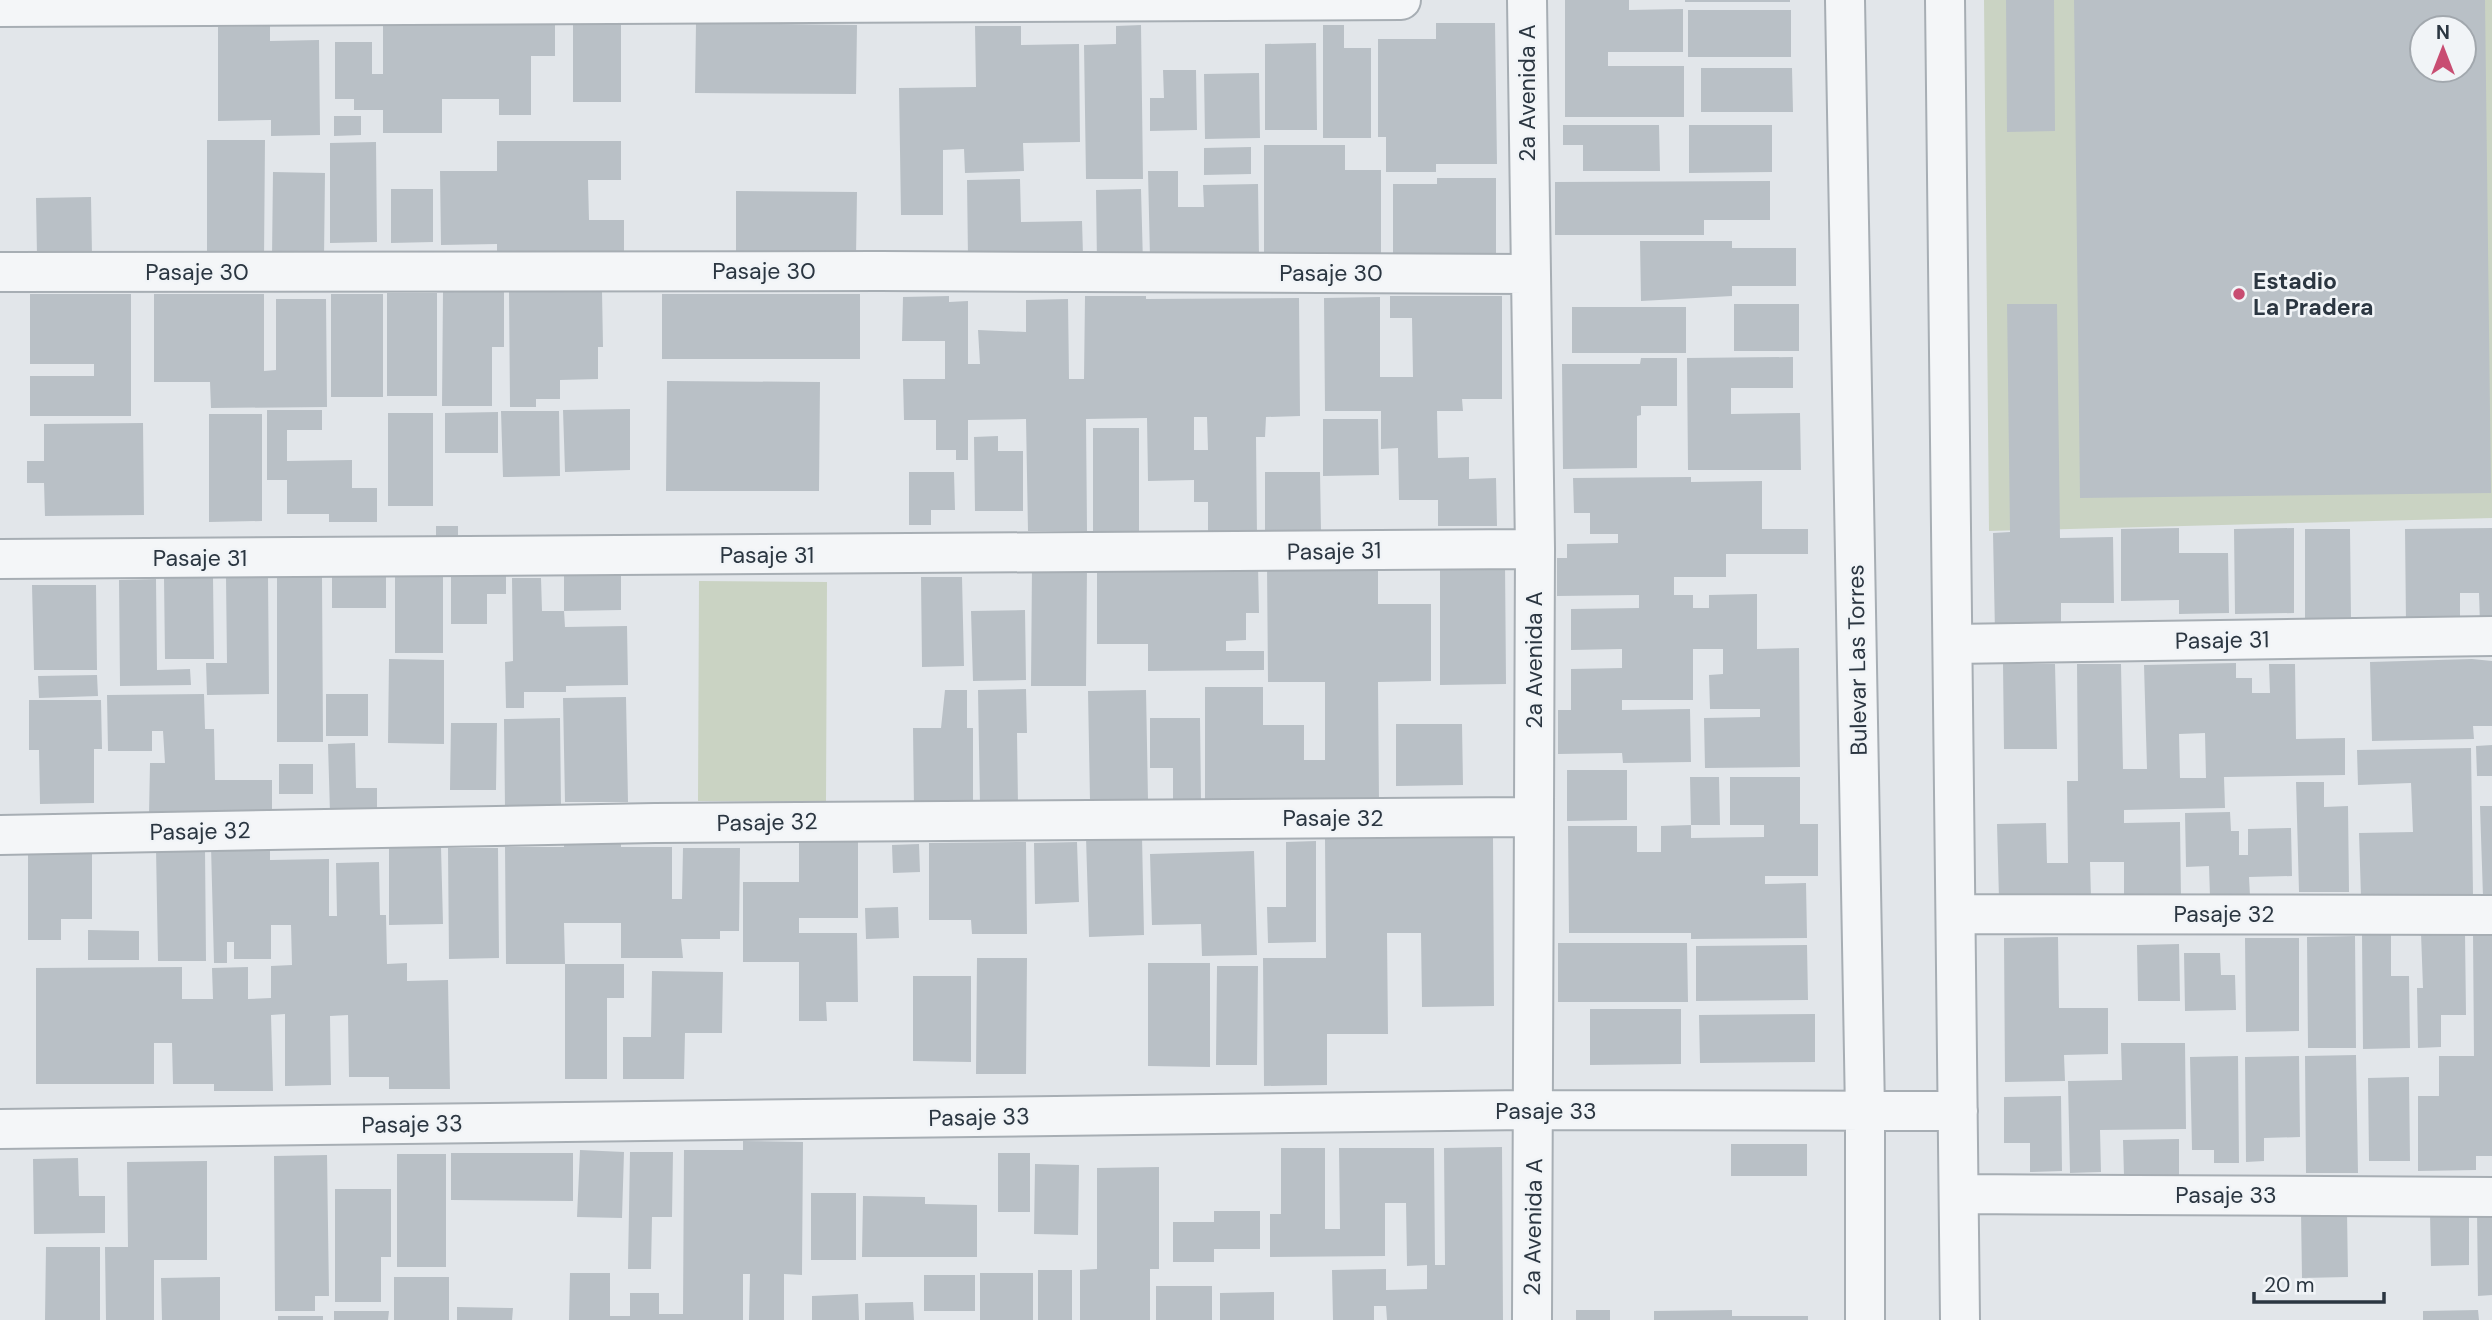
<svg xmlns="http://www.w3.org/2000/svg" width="2492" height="1320" font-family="'DM Sans',sans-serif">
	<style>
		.green { fill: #cad3c3; fill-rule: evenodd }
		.building { fill: #b9c0c6; fill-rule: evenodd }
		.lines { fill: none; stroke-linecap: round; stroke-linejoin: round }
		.minor-casing { stroke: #a7aeb4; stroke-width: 42 }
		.minor { stroke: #f4f6f8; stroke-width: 38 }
		.poi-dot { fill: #c84d72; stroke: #f1f4f7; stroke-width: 2.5 }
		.labels { text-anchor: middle; stroke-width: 5; stroke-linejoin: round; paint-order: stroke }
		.street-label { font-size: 23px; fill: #2b3641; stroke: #f1f4f7 }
		.poi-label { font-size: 23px; font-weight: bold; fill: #2b3641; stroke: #f1f4f7; text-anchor: start }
	</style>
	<rect width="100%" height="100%" fill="#e2e6ea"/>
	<path class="green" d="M1984,0h508v518l-503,13zM2422,28h42v42h-42z
		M699,581l128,1 -1,220 -128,-1z"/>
	<path class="building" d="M1565,0h64v10l54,-1v43h-75v14h76v51h-119z
		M1685,0h105v2h-105z
		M2006,0h48l1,131 -48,1z
		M2074,0h411l6,493 -411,5zM2422,28h42v42h-42z
		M1688,10h103v47h-103z
		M555,23v33h-24v59h-32v-16h-57v34h-59v-23h-29v-11h-19v-57h37v32h11v-50z
		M573,23h48v79h-48z
		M696,23l161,2 -1,69 -161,-1z
		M1436,23h59l2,141h-61v8h-50v-35h-8v-98h58z
		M1141,25l2,154h-57l-2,-134 32,-1v-18z
		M1323,25h21v23h27v90h-48z
		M270,26v15l49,-1 1,95 -49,1v-16l-53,1v-94z
		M975,26h46v19l58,-1 1,98 -57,1 1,28 -59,2 -1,-24 -21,1v65h-42l-2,-127 77,-1z
		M1316,43l1,87h-52v-86z
		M1701,68h91l1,44h-92z
		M1163,70h33l1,60 -47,1v-33h14z
		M1259,73l1,65 -55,1 -1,-65z
		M334,116h27v19l-27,1z
		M1563,125h96l1,46h-77v-26h-20z
		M1689,125h83v47l-83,1z
		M207,140h58l-1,120h-57z
		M497,141h124v39h-33l1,40h35v38h-127v-14l-56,1 -1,-74h57z
		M376,142l1,100 -47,1v-100z
		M1264,145h81v25h36v87l-117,1z
		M1251,147v27l-47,1v-27z
		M1148,171h30v36h26l-1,-22 55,-1 1,73 -109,1z
		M273,172l52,1 -1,86 -52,-1z
		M1437,178h59v77l-103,1v-72h44z
		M1020,179l1,43 61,-1 1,34 -115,3 -1,-78z
		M1770,181v39h-66v15h-149v-53z
		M391,189h42v53l-42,1z
		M1141,189l2,74h-46l-1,-73z
		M736,191l121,1 -1,66h-120z
		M91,197l1,58 -55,1 -1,-58z
		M1640,241h92v7h64v38h-64v10l-91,5z
		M509,291h93l1,56h-5v32l-38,1v19h-24v8h-26z
		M443,292h61v55h-12v59h-50z
		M387,293h50v103h-50z
		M30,294h101v122h-101v-40h64v-12h-64z
		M154,294h110v77l12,-1v-71h50l1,108 -116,1 -1,-26h-56z
		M331,294h52v103h-52z
		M662,294h198v65h-198z
		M949,296v6l19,-1v63h12l-2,-34 48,2v-32l42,-1 1,80h15l1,-83h61v3l153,-1 1,118 -34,1 -1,20h-9l1,100h-49v-35h-14v-22l-46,1 -1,-63 -61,1 1,112h-59l-2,-112 -58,1v40h-12v-10h-20v-30h-32l-1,-41h42v-38h-43l1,-44zM1194,417h13l1,33h-14z
		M1390,296h112v103h-40l1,12h-26l1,47 31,-1v22l27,-1 1,48h-59v-26h-39l-1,-52 -17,1v-38h-56l-1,-113 56,-1v80h33l-1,-59h-22z
		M1734,304h65v47h-65z
		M2007,304h50l3,234 53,-1 1,66h-53v29l-66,1 -2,-100 17,-1z
		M1572,307h114v46h-114z
		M1793,357v31h-62v26l69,-1 1,57h-113l-1,-112z
		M1641,358h36v48h-36v9l-4,1v52l-74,1 -1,-105h78z
		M667,381l153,1 -1,109h-153z
		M630,409v61l-65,2 -2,-62z
		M267,410h55v20h-35v31l65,-1v28h25v34h-48v-8h-42v-34h-20z
		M501,411h58l1,65 -57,1z
		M498,412v41h-53v-40z
		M388,413h45v93h-45z
		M209,414h53v107l-53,1z
		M1323,419h55l1,56 -56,1z
		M143,423l1,92 -99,1 -1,-33h-17v-22h17v-37z
		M1093,428h46v108h-46z
		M998,436v15h25v60h-48l-1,-74z
		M909,472h45l1,38h-24v15h-22z
		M1265,472h55l1,59h-56z
		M1691,477v5l71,-1v48h46v25h-82v23h-52v18h19v13h16v-13l48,-1v55l42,-1 1,119 -95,1 -1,-50 56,-1v-8h-50l-1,-34 14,-1v-25h-30v51h-71v10l68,-1 1,53 -68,1 -1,-10 -64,1v-44h13v-41l51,-1v-19l-51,1v-41l68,-1v-13l-82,1v-38h10v-14l51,-1v-9h-28v-21h-16l-1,-35z
		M436,526h22v16h-22z
		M2179,528v25h49l1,60 -50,1v-14l-58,1v-72z
		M2294,528v85l-59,1 -1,-85z
		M2492,528v97h-12l-1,-32h-19v30l-54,1 -1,-95z
		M2305,529h45l1,91 -46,1z
		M1505,562l1,122 -66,1v-122z
		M1032,565l55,1 -1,120h-55z
		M1258,565l1,48h-13v27l-20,1v10h38v19l-116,1v-27h-51v-77z
		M1267,565h111v39h53v77l-53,1 1,120 -174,2v-117h58v38h41v35h21v-78h-57z
		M621,573v37l-57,1 1,16 62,-1 1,59 -62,1v6h-42v16h-18l-1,-46 8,-1 -1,-83h29l1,33h22v-37z
		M332,574h54v34h-54z
		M451,575h55v19h-19v30h-36z
		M268,576l1,118 -62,1 -1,-32h21l-1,-86z
		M213,577l1,82h-49l-1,-81z
		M277,577h45l1,165h-46z
		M395,577h48v76h-48z
		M921,577h41l2,89 -42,1z
		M156,579l1,91 33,-1 1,16 -71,1 -1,-106z
		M32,585h64l1,85h-63z
		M1025,610l1,70 -53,1 -2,-70z
		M389,659l55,1v84l-56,-1z
		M2472,659l20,2v65h-19l1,13 -102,2 -2,-79z
		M2236,663v15h16v15h18l-1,-29h26l1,75 49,-1v37l-121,2 1,31 -101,2v13l56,-1 1,77 -57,1v-38h-34l1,36 -92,1 -2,-75 49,-1 1,40h21l-1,-82h11l-1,-117h44l2,105h24l-3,-104zM2205,733l1,45h-26l-1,-44z
		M2003,664h52l2,85h-53z
		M97,675l1,21 -59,2 -1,-22z
		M1026,689l1,44h-10l1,72h-38l-2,-115z
		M945,690h22v38h6v80h-59l-1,-80h28z
		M1146,690l2,110 -58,1 -2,-110z
		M204,694l1,35h9l1,51h57v35h-123l1,-52h15l-2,-32h-11v20h-44l-1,-56z
		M326,694h42v42h-42z
		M626,697l2,105h-63l-2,-104z
		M29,700h72l1,49h-8v54l-54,1 -1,-54h-10z
		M560,718l1,89 -56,1 -1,-89z
		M1150,718h50l1,84h-28v-34h-23z
		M451,723h46l-1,67h-46z
		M1396,724h66l1,61 -67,1z
		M355,743l1,45h21v24l-47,1 -2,-69z
		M2492,745v31h-15l-1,-30z
		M2471,748l2,146 -112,3 -2,-64 54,-1 -2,-49 -53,2 -1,-35z
		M279,764h34v30h-34z
		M1567,770h60v50l-60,1z
		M1690,777h29l1,48h-29z
		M1730,777h70v47h18v52h-53v8l41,-1 1,55 -116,1v-6h-122l-1,-107h69v26h24v-26l30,-1v13l73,-1v-12h-34z
		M2296,782h28v25l24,-1 1,86h-50z
		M2480,806h12v91h-9z
		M2230,812l1,19h8v24h9v-26l43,-1 1,48 -43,1 1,19 -40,1 -1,-31 -23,1 -1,-54z
		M1142,836l2,99 -55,2 -3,-100z
		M1493,838l1,168 -72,1 -1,-74h-34l1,101h-61v51l-63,1 -1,-128h63l-1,-119z
		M564,841h57v6h51v52h10l1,-51h57l-1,83h-19v8h-39l2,19h-62v-35h-57l1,41h59v34h-17v81h-42v-115h-59l-1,-117h59z
		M799,841h59v77h-59v15h58l1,69h-32l1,19h-28v-59h-56v-80h56z
		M1316,841v101l-48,1 -1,-36h19v-65z
		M1026,842l1,92h-55l-1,-14h-42v-77z
		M1077,842l2,60 -44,2 -1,-61z
		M919,844l1,28 -27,1 -1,-28z
		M28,846h64v73h-31v21h-33z
		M211,846h59v14l59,-1v57h8l-1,-53 43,-1 1,53h6l1,49 20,-1v18l41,-1 2,109h-61v-12h-40l-1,-62 -18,1 1,69 -46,1v-72l-14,1 2,76h-59v-7h-41l-1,-41h-18v41h-118v-116l146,-1v32h31l-1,-31 36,-1v32l23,-1v-32l21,-1 -1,-40h-20v34h-37v-17h-7v21h-13z
		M441,847l2,77 -54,1v-77z
		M156,848h49l1,113h-48z
		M448,848h50l1,110 -50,1z
		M1254,851l3,104 -55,1 -1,-32 -49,1 -2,-71z
		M898,907l1,31 -33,1 -1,-31z
		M88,930l51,1v29h-51z
		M2492,931v225h-16v14l-58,1v-75h21v-40h35l-1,-124z
		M2465,932l1,83h-25v32l-23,1 -1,-60h6l-2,-55z
		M2362,935h29v41h18l1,72 -47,1z
		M2355,936l1,112h-48l-1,-111z
		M2058,937l1,71h49v46l-44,1 1,26 -60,1 -1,-144z
		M2245,938h54v93l-53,1z
		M1558,943h129l1,59h-130z
		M2179,944l1,57h-42l-1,-56z
		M1807,945l1,55 -112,1v-55z
		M2184,953h36l1,22h14l1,35 -51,1z
		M977,958h50l-1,116h-50z
		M1148,963h62v104l-62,-1z
		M1217,966h41l-1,99h-41z
		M652,971l71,1 -1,61h-37l-1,46h-61v-42h28z
		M913,976h58v86l-58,-1z
		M1590,1009h91v55l-91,1z
		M1815,1014v48l-115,1 -1,-48z
		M2121,1043h64l1,86 -86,1 1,42 -31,1 -2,-92 54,-1z
		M2356,1055l2,118h-52l-1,-117z
		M2238,1056l1,107h-25v-13h-22l-2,-93z
		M2299,1056l1,81 -36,1v23l-18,1 -1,-105z
		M2409,1077l1,84h-41l-1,-83z
		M2061,1096l1,75 -32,1v-29h-26v-46z
		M2179,1139v37h-55l-1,-36z
		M743,1141l60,1 -1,133 -18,-1v46h-35l1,-46h-7v46h-174l1,-47h40v43h20v-23h29v21h24l1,-164h59z
		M1731,1144h76v32h-76z
		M1502,1147l1,173h-116l-1,-14h-12v14h-41l-1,-50 54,-1v21l41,-1v-24l-20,1 -1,-63h-21v53l-115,1v-43h11v-66h44v81h15l-1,-81h95l1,117h10l-1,-117z
		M580,1150l44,2 -2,66 -45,-1z
		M630,1152h43l-1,65h-20l-1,52h-23z
		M451,1153h122v48l-122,-1z
		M998,1153h32v59h-32z
		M397,1154h49v113h-49z
		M327,1155l2,141h-14v15h-40l-1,-155z
		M78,1158l1,38h26v37l-71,1 -1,-75z
		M207,1161v99h-53v60h-48l-1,-73h23l-1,-85z
		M1035,1164l44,1 -1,70 -44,-1z
		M1159,1167v102h-9v51h-70v-50l17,-1v-101z
		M335,1189h56v68h-10v45h-46z
		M811,1193h45v67h-45z
		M863,1196l62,1v7l52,1v52h-115z
		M2492,1210v85l-14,1 -1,-85z
		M1214,1211h46v38h-46v13h-41v-40h41z
		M2469,1211v54l-38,1 -1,-54z
		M2301,1212h46l1,65 -46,1z
		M46,1247h54v73h-55z
		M1038,1270h34v50h-34z
		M980,1273h53v47h-53z
		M924,1275h51v36h-51z
		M220,1277v43h-58l-1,-42z
		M394,1277h55v43h-55z
		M1156,1286h56v34h-56z
		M1274,1292v28h-54v-27z
		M858,1294l1,26h-47v-24z
		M913,1302l1,18h-49v-17z
		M457,1307l56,1 -1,12h-55z
		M1576,1310h34v10h-34z
		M1732,1310v6h76v4h-154v-9z
		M2478,1310l1,10h-56v-9z
		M334,1311h55l-1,9h-54z
		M278,1316h45v4h-45z"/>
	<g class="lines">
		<defs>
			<path id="minor" d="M1527,0l8,549 -3,771
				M1845,0l20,1111v209
				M1945,0l15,1320
				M0,7l1401,-7
				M0,272l880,-1 648,3
				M0,559l1535,-10
				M1953,644l539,-8
				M0,835l655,-12 878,-6
				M1956,914l536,1
				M0,1129l1535,-19 423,1
				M1959,1194l533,3"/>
		</defs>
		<use href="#minor" class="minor-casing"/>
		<use href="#minor" class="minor"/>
	</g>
	<circle class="poi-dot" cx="2239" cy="294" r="7"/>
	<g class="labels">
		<g class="street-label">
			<text transform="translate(1527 93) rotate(-90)" y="8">2a Avenida A</text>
			<text x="764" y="279">Pasaje 30</text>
			<text x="197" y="280">Pasaje 30</text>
			<text x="1331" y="281">Pasaje 30</text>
			<text transform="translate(1334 551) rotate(-1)" y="8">Pasaje 31</text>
			<text x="767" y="563">Pasaje 31</text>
			<text x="200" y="566">Pasaje 31</text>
			<text transform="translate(2222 640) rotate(-1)" y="8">Pasaje 31</text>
			<text transform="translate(1534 660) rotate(-90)" y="8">2a Avenida A</text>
			<text transform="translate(1857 660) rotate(-91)" y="8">Bulevar Las Torres</text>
			<text x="1333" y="826">Pasaje 32</text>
			<text transform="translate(767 822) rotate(-1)" y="8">Pasaje 32</text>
			<text transform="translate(200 831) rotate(-1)" y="8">Pasaje 32</text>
			<text x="2224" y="922">Pasaje 32</text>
			<text x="1546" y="1119">Pasaje 33</text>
			<text transform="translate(979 1117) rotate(-1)" y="8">Pasaje 33</text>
			<text transform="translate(412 1124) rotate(-1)" y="8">Pasaje 33</text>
			<text x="2226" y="1203">Pasaje 33</text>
			<text transform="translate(1533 1227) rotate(-89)" y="8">2a Avenida A</text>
		</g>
		<g class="poi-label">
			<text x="2253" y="289">Estadio<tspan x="2253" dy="26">La Pradera</tspan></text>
		</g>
	</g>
	<g transform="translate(2443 49)"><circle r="33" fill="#f1f4f7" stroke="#a2a8ae" stroke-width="2"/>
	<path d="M0-5L12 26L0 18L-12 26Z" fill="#c84d72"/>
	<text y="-10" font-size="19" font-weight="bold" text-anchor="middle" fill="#2b3641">N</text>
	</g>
	<path d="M2254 1292v10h130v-10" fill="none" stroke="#2b3641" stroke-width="3.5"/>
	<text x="2264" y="1292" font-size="21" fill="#2b3641" stroke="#f1f4f7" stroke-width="5" paint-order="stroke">20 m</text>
</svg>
